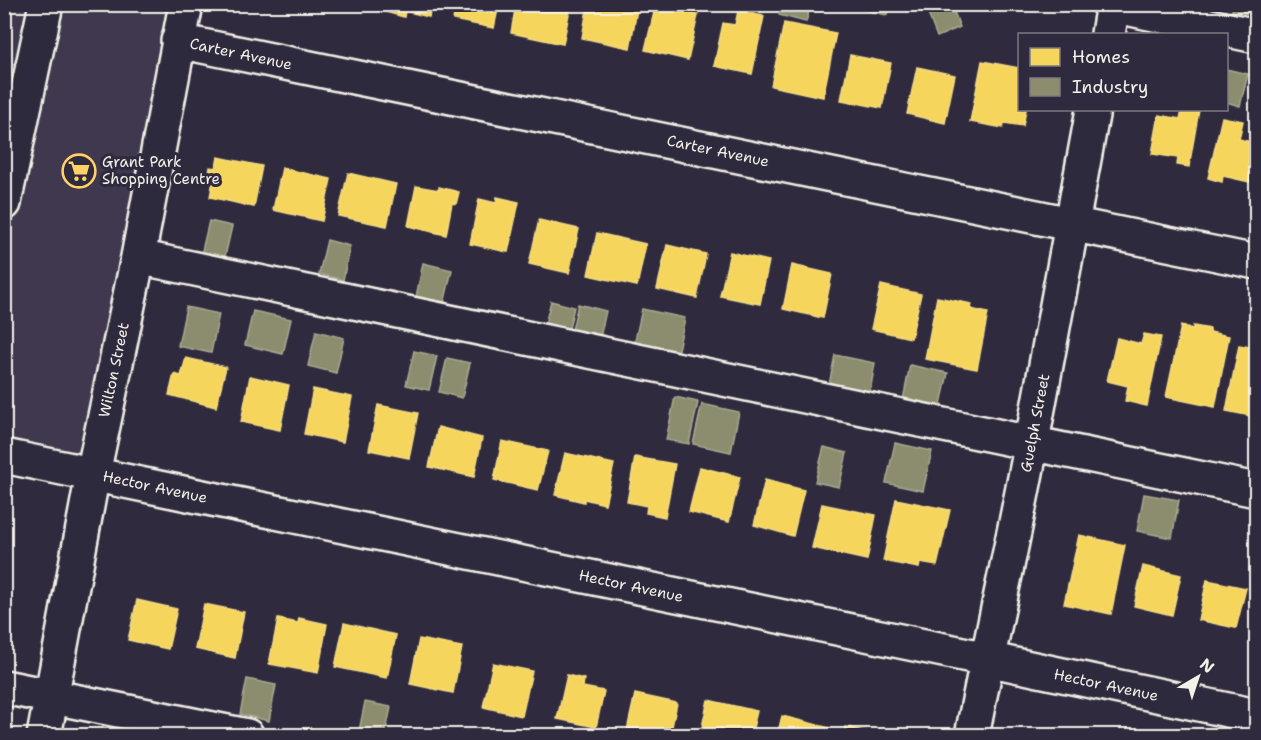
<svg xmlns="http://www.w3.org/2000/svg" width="1261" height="740" font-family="'Shantell Sans',sans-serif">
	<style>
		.built { fill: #3f3950 }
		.homes { fill: #f6d55c; stroke: #f5dd86; stroke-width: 1.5 }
		.industry { fill: #8c8c6e; stroke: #abaa93; stroke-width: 1.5 }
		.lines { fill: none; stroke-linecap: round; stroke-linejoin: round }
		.minor-casing { stroke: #f4f1e8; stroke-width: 38 }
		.minor { stroke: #2f2a3d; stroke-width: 33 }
		.labels { text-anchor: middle; stroke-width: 6; stroke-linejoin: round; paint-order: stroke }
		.street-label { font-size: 15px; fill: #f4f1e8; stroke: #2f2a3d }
		.poi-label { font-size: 15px; fill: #f4f1e8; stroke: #2f2a3d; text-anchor: start }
	</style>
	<rect width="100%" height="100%" fill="#2f2a3d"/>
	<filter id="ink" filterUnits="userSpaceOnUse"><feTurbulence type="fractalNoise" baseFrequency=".0167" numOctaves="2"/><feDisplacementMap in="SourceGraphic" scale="12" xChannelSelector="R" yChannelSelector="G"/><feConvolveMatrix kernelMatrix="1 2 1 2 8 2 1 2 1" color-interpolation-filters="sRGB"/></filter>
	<g filter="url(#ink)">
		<path class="built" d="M5,5h181l-93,469 -88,-18z"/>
		<path class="homes" d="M383,4h49l-3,13 -24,-6 -1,6 -22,-6z
			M456,4h43l-5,24 -41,-8z
			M516,4h55l-8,40 -52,-11z
			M588,4h50l-8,44 -48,-10z
			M656,4l42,11 -10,45 -43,-10z
			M738,11l26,5 -12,58 -38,-8 9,-43 12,2z
			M784,23l52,10 -13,64 -52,-11z
			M850,55l41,8 -9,45 -41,-8z
			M982,61l38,7v42h6l-3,16 -19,-3 -1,5 -33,-6z
			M917,67l38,8 -10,48 -38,-9z
			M1182,110h17l-10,57 -12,-2 1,-7 -26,-4 7,-39 21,4z
			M1222,117l21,4 -4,18 17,4v11l-6,28 -27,-6 -1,6 -14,-4z
			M218,157l44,9 -8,41 -44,-10 3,-16 -5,-1 2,-13 6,1z
			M282,168l49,11 -9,42 -49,-11z
			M348,173l48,11 -9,42 -49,-10z
			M416,186l23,4v-3l20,5 -3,12 -4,-1 -6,32 -38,-9z
			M497,197l22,5 -11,50 -38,-8 9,-45 17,4z
			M539,220l40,9 -10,44 -40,-9z
			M597,233l49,11 -9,42 -49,-11z
			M667,245l39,9 -9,44 -40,-9z
			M730,252l39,9 -9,43 -40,-8z
			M792,265l40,9 -9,44 -40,-9z
			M881,285l40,9 -10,44 -40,-9z
			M937,297l35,7 -1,5 17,4 -11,56 -52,-10z
			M1181,326l12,3v-3l17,3v3l19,4 -14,71 -49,-10z
			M1144,334l17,3 -14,69 -22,-5 3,-15 -21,-5 10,-43 24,6z
			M1239,345l17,3v69l-30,-6z
			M186,358l40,9 -10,40 -47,-12 5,-21 7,2z
			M250,376l39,9 -9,45 -39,-8z
			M313,389l39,8 -9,45 -39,-8z
			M378,405l40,8 -9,45 -40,-8z
			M438,427l44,11 -8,39 -45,-10z
			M502,441l46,10 -10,39 -44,-10z
			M565,453l49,11 -9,40 -21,-5v3l-29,-7z
			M635,457l40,7 -10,53 -19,-4 1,-7 -20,-4z
			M700,467l40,10 -11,45 -40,-10z
			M765,480l39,10 -11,46 -39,-11z
			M896,499l54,11 -13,56 -17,-3 -1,5 -36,-7z
			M822,504l54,11 -9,45 -55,-12z
			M1079,535l46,10 -14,69 -47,-10z
			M1143,566l38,9 -9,40 -38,-9z
			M1207,580l39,8 -10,40 -38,-8z
			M137,600l40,9 -9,40 -40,-9z
			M204,604l40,8 -9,46 -40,-9z
			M299,618l28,6 -9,49 -49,-9 9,-45 20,4z
			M344,623l52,12 -9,43 -52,-11z
			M419,639l43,8 -9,46 -43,-9z
			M493,663l39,8 -10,45 -39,-9z
			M567,675l17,4 -1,8 21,4 -8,36 -39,-8z
			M635,694l42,9 -7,33 -44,-1z
			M708,700l49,11 -6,25h-51z
			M782,716l48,12 -2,8h-51z
			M845,727l33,7v2h-35z"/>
		<path class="industry" d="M782,4h29l-5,18 -27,-7z
			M851,4h38l-2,11 -36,-8z
			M930,4h21l9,23 -23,10 -12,-31z
			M1233,4h23v11l-24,-4z
			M1226,69l22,5 -8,32 -14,-4z
			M209,221l23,5 -8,35 -23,-6z
			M327,240l23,6 -7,34 -24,-6z
			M423,263l29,7 -9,38 -28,-6z
			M551,301l23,6 -8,34 -24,-5z
			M578,304l28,7 -8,35 -28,-7z
			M186,307l33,7 -8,39 -33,-7z
			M642,309l43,9 -8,36 -43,-9z
			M253,311l38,8 -8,35 -38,-9z
			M316,331l28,7 -8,35 -28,-7z
			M414,351l23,5 -8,34 -23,-5z
			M835,355l40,8 -7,40 -41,-8z
			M447,358l23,5 -8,35 -23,-6z
			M910,365l38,8 -9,40 -37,-8z
			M675,397l23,5 -9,42 -23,-4z
			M702,404l37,8 -8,40 -38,-8z
			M895,443l37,8 -9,40 -37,-8z
			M824,447l23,6 -8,34 -24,-5z
			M1144,494l35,6 -7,38 -35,-7z
			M247,679l29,6 -7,36 -29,-7z
			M365,702l26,5 -6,29h-27z"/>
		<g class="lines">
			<defs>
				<path id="minor" d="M1108,4l148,32
					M1108,34l5,-30
					M178,41l1078,221
					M4,203l42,-199
					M138,257l1118,233
					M4,456l983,203 269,57
					M4,687l243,49
					M44,736l49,-262 45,-217 48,-253
					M972,736c19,-99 42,-197 60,-295 21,-110 40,-221 61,-331"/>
			</defs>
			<use href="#minor" class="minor-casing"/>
			<use href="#minor" class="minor"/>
		</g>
	</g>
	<defs>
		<symbol id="supermarket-ring" viewBox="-11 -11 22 22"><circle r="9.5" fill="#2f2a3d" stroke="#ffd166" stroke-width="1.5"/><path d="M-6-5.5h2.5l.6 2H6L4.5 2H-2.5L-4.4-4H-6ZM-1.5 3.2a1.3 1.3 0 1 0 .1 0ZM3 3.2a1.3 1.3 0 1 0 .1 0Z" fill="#ffd166"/></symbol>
	</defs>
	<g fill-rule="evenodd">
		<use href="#supermarket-ring" x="60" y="152" width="38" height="38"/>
	</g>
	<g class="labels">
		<g class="street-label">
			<text transform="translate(241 54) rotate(12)" y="5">Carter Avenue</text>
			<text transform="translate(718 151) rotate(12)" y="5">Carter Avenue</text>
			<text transform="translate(114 370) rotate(-78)" y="5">Wilton Street</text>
			<text transform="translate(1035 423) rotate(-79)" y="5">Guelph Street</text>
			<text transform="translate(155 487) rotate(12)" y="5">Hector Avenue</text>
			<text transform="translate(631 586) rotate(12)" y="5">Hector Avenue</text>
			<text transform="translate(1106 685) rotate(12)" y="5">Hector Avenue</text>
		</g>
		<g class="poi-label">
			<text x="102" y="167">Grant Park<tspan x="102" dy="17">Shopping Centre</tspan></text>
		</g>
	</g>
	<rect width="1261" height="740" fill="none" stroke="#2f2a3d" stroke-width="24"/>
	<rect x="12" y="12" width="1237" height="716" fill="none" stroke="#f4f1e8" stroke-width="2" filter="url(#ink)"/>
	<rect x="1018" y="33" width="210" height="78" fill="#2f2a3d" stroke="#7e7a81" stroke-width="1.5"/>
	<rect x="1030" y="48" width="30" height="18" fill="#f6d55c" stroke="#7e7a81" stroke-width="1.5"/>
	<text x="1072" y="63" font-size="18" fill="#f4f1e8">Homes</text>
	<rect x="1030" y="78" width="30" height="18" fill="#8c8c6e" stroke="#7e7a81" stroke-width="1.5"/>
	<text x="1072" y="93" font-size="18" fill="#f4f1e8">Industry</text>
	<g transform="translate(1198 677) rotate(39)" stroke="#2f2a3d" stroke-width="4.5" paint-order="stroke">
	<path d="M0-4.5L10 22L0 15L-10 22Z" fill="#f4f1e8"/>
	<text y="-9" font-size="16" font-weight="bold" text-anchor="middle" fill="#f4f1e8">N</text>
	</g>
</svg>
